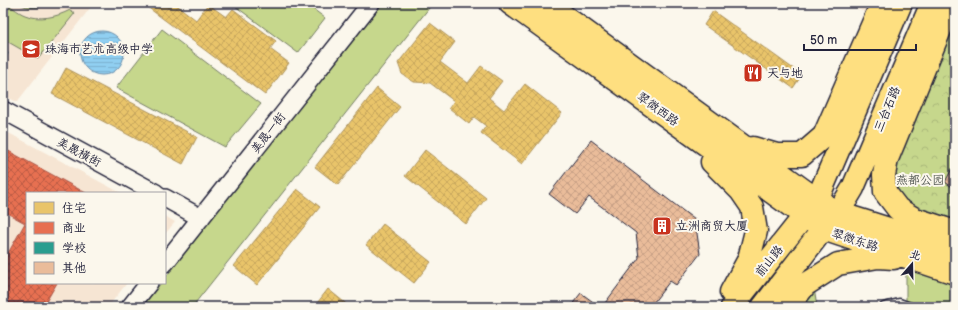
<svg xmlns="http://www.w3.org/2000/svg" width="958" height="310" font-family="'Balsamiq Sans','LXGW WenKai TC',sans-serif">
	<style>
		.built { fill: #f6e5d3 }
		.grass { fill: #c6d78c; stroke: #747c64 }
		.park { fill: url(#park-crowns); stroke: #747c64 }
		.water { fill: url(#water-rules); stroke: #648aa8 }
		.homes { fill: url(#homes-cross-hatch); stroke: #ad935c }
		.shops { fill: url(#shops-cross-hatch); stroke: #ac584a }
		.schools { fill: url(#schools-cross-hatch); stroke: #287876 }
		.building { fill: url(#building-cross-hatch); stroke: #22223b }
		.lines { fill: none; stroke-linecap: round; stroke-linejoin: round }
		.lane-casing { stroke: #22223b; stroke-width: 11 }
		.street-casing { stroke: #22223b; stroke-width: 20 }
		.primary-casing { stroke: #22223b; stroke-width: 25 }
		.lane { stroke: #fbf7ec; stroke-width: 8 }
		.street { stroke: #fbf7ec; stroke-width: 17 }
		.primary { stroke: #fedf80; stroke-width: 22 }
		.labels { text-anchor: middle; stroke-width: 4; stroke-linejoin: round; paint-order: stroke }
		.poi-label { font-size: 12px; fill: #22223b; stroke: #fbf7ec; text-anchor: start }
		.street-label { font-size: 12px; fill: #22223b; stroke: #fbf7ec }
		.park-label { font-size: 12px; fill: #535853; stroke: #fbf7ec }
	</style>
	<defs>
		<pattern id="park-crowns" width="20" height="18" patternUnits="userSpaceOnUse"><rect width="20" height="18" fill="#c6d78c"/><path d="M2 6a3 3 0 1 1 6 0M12 15a3 3 0 1 1 6 0" fill="none" stroke="#aab87a"/></pattern>
		<pattern id="water-rules" width="6" height="5" patternUnits="userSpaceOnUse"><rect width="6" height="5" fill="#90cff1"/><path d="M0 2.5h6" fill="none" stroke="#7cb1d0"/></pattern>
		<pattern id="homes-cross-hatch" width="8" height="8" patternUnits="userSpaceOnUse"><rect width="8" height="8" fill="#e9c46a"/><path d="M0 0l8 8M0 8l8-8" fill="none" stroke="#c8a85d"/></pattern>
		<pattern id="shops-cross-hatch" width="8" height="8" patternUnits="userSpaceOnUse"><rect width="8" height="8" fill="#e76f51"/><path d="M0 0l8 8M0 8l8-8" fill="none" stroke="#bb5b44"/></pattern>
		<pattern id="schools-cross-hatch" width="8" height="8" patternUnits="userSpaceOnUse"><rect width="8" height="8" fill="#2a9d8f"/><path d="M0 0l8 8M0 8l8-8" fill="none" stroke="#248076"/></pattern>
		<pattern id="building-cross-hatch" width="8" height="8" patternUnits="userSpaceOnUse"><rect width="8" height="8" fill="#eabc9a"/><path d="M0 0l8 8M0 8l8-8" fill="none" stroke="#c8a186"/></pattern>
	</defs>
	<rect width="100%" height="100%" fill="#fbf7ec"/>
	<filter id="ink" filterUnits="userSpaceOnUse"><feTurbulence type="fractalNoise" baseFrequency=".025" numOctaves="2"/><feDisplacementMap in="SourceGraphic" scale="8" xChannelSelector="R" yChannelSelector="G"/><feConvolveMatrix kernelMatrix="1 2 1 2 8 2 1 2 1" color-interpolation-filters="sRGB"/></filter>
	<g filter="url(#ink)">
		<path class="built" d="M3,3h91l-77,99 -14,-7z
			M843,3h28l-4,10z
			M3,130l118,63h-94v90h100l-19,24h-105z
			M165,216l10,6 -10,12z"/>
		<path class="grass" d="M3,3c8,2 14,9 22,12 14,6 32,2 45,-5l5,3 -37,46 -35,-20z
			M18,3h34c-12,5 -23,7 -34,0z
			M231,3h74l20,15 -27,35z
			M381,3h52l-241,304h-50l19,-24h4v-5z
			M162,29l99,75 -36,43 -109,-59z
			M906,263l49,16v28h-49z
			M814,288l3,19h-18z"/>
		<path class="park" d="M955,3v229l-40,-13 -30,-44z"/>
		<path class="water" d="M80 53a22 22 0 1 1 44 0a22 22 0 1 1-44 0Z"/>
		<path class="homes" d="M142,3h39l-3,3 18,14 12,-16 18,13 7,-8 43,32 -6,8 19,14 -24,32z
			M317,3h10l-4,5z
			M713,11l89,64 -9,13 -89,-63z
			M430,23l25,19 -15,20 28,21 13,-17 21,15 -13,17 15,12 21,-26 37,29 -40,51 -41,-31 5,-7 -12,-9 -5,7 -20,-16 5,-7 -24,-18 -16,-1 -12,-8 -4,-11z
			M66,68l131,69 -14,27 -131,-70z
			M377,88l23,19 -62,78 -23,-18z
			M425,150l61,48 -20,26 -61,-48z
			M297,189l23,18 -63,78 -23,-19z
			M383,224l48,38 -17,21 -48,-38z
			M328,289l22,18h-36z"/>
		<path class="shops" d="M3,148l83,45h-59v90h30l-14,24h-40v-45l22,-39 -22,-12z"/>
		<path class="schools" d="M3,51l5,2 -5,10z"/>
		<path class="building" d="M591,140l104,80 5,34 -24,31 -6,-4 -20,26h-48l37,-49 -3,-25 -47,-36 -14,17 -26,-20z
			M955,163v26l-10,-7z
			M581,293l19,14h-30z"/>
		<g class="lines">
			<defs>
				<path id="lane" d="M884,307l15,-4 11,4"/>
				<path id="street" d="M3,110l153,83
					M165,198l36,20
					M165,263l206,-260
					M130,307l19,-24"/>
				<path id="primary" d="M510,3l313,226 132,44
					M546,3l271,197 21,13 117,37
					M951,3l-64,156 -3,16 1,17 13,17 17,10 40,13
					M753,148l24,7h25l22,-19 58,-133
					M712,162l29,29 11,16 4,24 -7,28 -18,33
					M732,307l85,-107 84,-197
					M763,307l60,-78 15,-16 15,-25 79,-185
					M788,307l17,-22 33,-21 40,-7 16,1"/>
			</defs>
			<use href="#lane" class="lane-casing"/>
			<use href="#street" class="street-casing"/>
			<use href="#primary" class="primary-casing"/>
			<use href="#lane" class="lane"/>
			<use href="#street" class="street"/>
			<use href="#primary" class="primary"/>
		</g>
	</g>
	<defs>
		<symbol id="school-square" viewBox="-11 -11 22 22"><rect x="-9" y="-9" width="18" height="18" rx="4" fill="#c8321e" stroke="#fbf7ec"/><path d="M0-5L7-2L0 1L-7-2ZM-4 1L0 2.5L4 1V4Q0 6-4 4Z" fill="#fff"/></symbol>
		<symbol id="restaurant-square" viewBox="-11 -11 22 22"><rect x="-9" y="-9" width="18" height="18" rx="4" fill="#c8321e" stroke="#fbf7ec"/><path d="M-5-6h1v4h1v-4h1v4h1v-4h1v5L-1.5 .5V6h-2V.5L-5-1ZM5-6V6H3V1.5H1.5Q1.5-4 5-6Z" fill="#fff"/></symbol>
		<symbol id="building-square" viewBox="-11 -11 22 22"><rect x="-9" y="-9" width="18" height="18" rx="4" fill="#c8321e" stroke="#fbf7ec"/><path d="M-4-6H4V6H1V3H-1V6H-4ZM-2.5-4.3h1.7v1.8h-1.7ZM.8-4.3h1.7v1.8H.8ZM-2.5-1h1.7V.8h-1.7ZM.8-1h1.7V.8H.8Z" fill="#fff"/></symbol>
	</defs>
	<g fill-rule="evenodd">
		<use href="#school-square" x="20" y="38" width="22" height="22"/>
		<use href="#restaurant-square" x="742" y="62" width="22" height="22"/>
		<use href="#building-square" x="651" y="215" width="22" height="22"/>
	</g>
	<g class="labels">
		<g class="poi-label">
			<text x="45" y="53">珠海市艺术高级中学</text>
			<text x="767" y="77">天与地</text>
			<text x="676" y="230">立洲商贸大厦</text>
		</g>
		<g class="street-label">
			<text transform="translate(658 109) rotate(36)" y="4">翠微西路</text>
			<text transform="translate(887 109) rotate(-67)" y="4">三台石路</text>
			<text transform="translate(268 133) rotate(-52)" y="4">美晟一街</text>
			<text transform="translate(79 152) rotate(28)" y="4">美晟橫街</text>
			<text transform="translate(855 240) rotate(18)" y="4">翠微东路</text>
			<text transform="translate(769 261) rotate(-51)" y="4">前山路</text>
		</g>
		<g class="park-label">
			<text x="920" y="184">燕都公园</text>
		</g>
	</g>
	<rect width="958" height="310" fill="none" stroke="#fbf7ec" stroke-width="16"/>
	<rect x="8" y="8" width="942" height="294" fill="none" stroke="#22223b" stroke-width="1.5" filter="url(#ink)"/>
	<rect x="26" y="192" width="140" height="92" fill="#fbf7ec" stroke="#a4a2a5"/>
	<rect x="34" y="202" width="20" height="12" fill="#e9c46a" stroke="#a4a2a5"/>
	<text x="62" y="212" font-size="12" fill="#22223b">住宅</text>
	<rect x="34" y="222" width="20" height="12" fill="#e76f51" stroke="#a4a2a5"/>
	<text x="62" y="232" font-size="12" fill="#22223b">商业</text>
	<rect x="34" y="242" width="20" height="12" fill="#2a9d8f" stroke="#a4a2a5"/>
	<text x="62" y="252" font-size="12" fill="#22223b">学校</text>
	<rect x="34" y="262" width="20" height="12" fill="#eabc9a" stroke="#a4a2a5"/>
	<text x="62" y="272" font-size="12" fill="#22223b">其他</text>
	<g transform="translate(912 264) rotate(20)" stroke="#fbf7ec" stroke-width="3" paint-order="stroke">
	<path d="M0-3L7 15L0 10L-7 15Z" fill="#22223b"/>
	<text y="-6" font-size="11" font-weight="bold" text-anchor="middle" fill="#22223b">北</text>
	</g>
	<path d="M804 44v6h112v-6" fill="none" stroke="#22223b" stroke-width="2"/>
	<text x="810" y="44" font-size="12" fill="#22223b" stroke="#fbf7ec" stroke-width="3" paint-order="stroke">50 m</text>
</svg>
